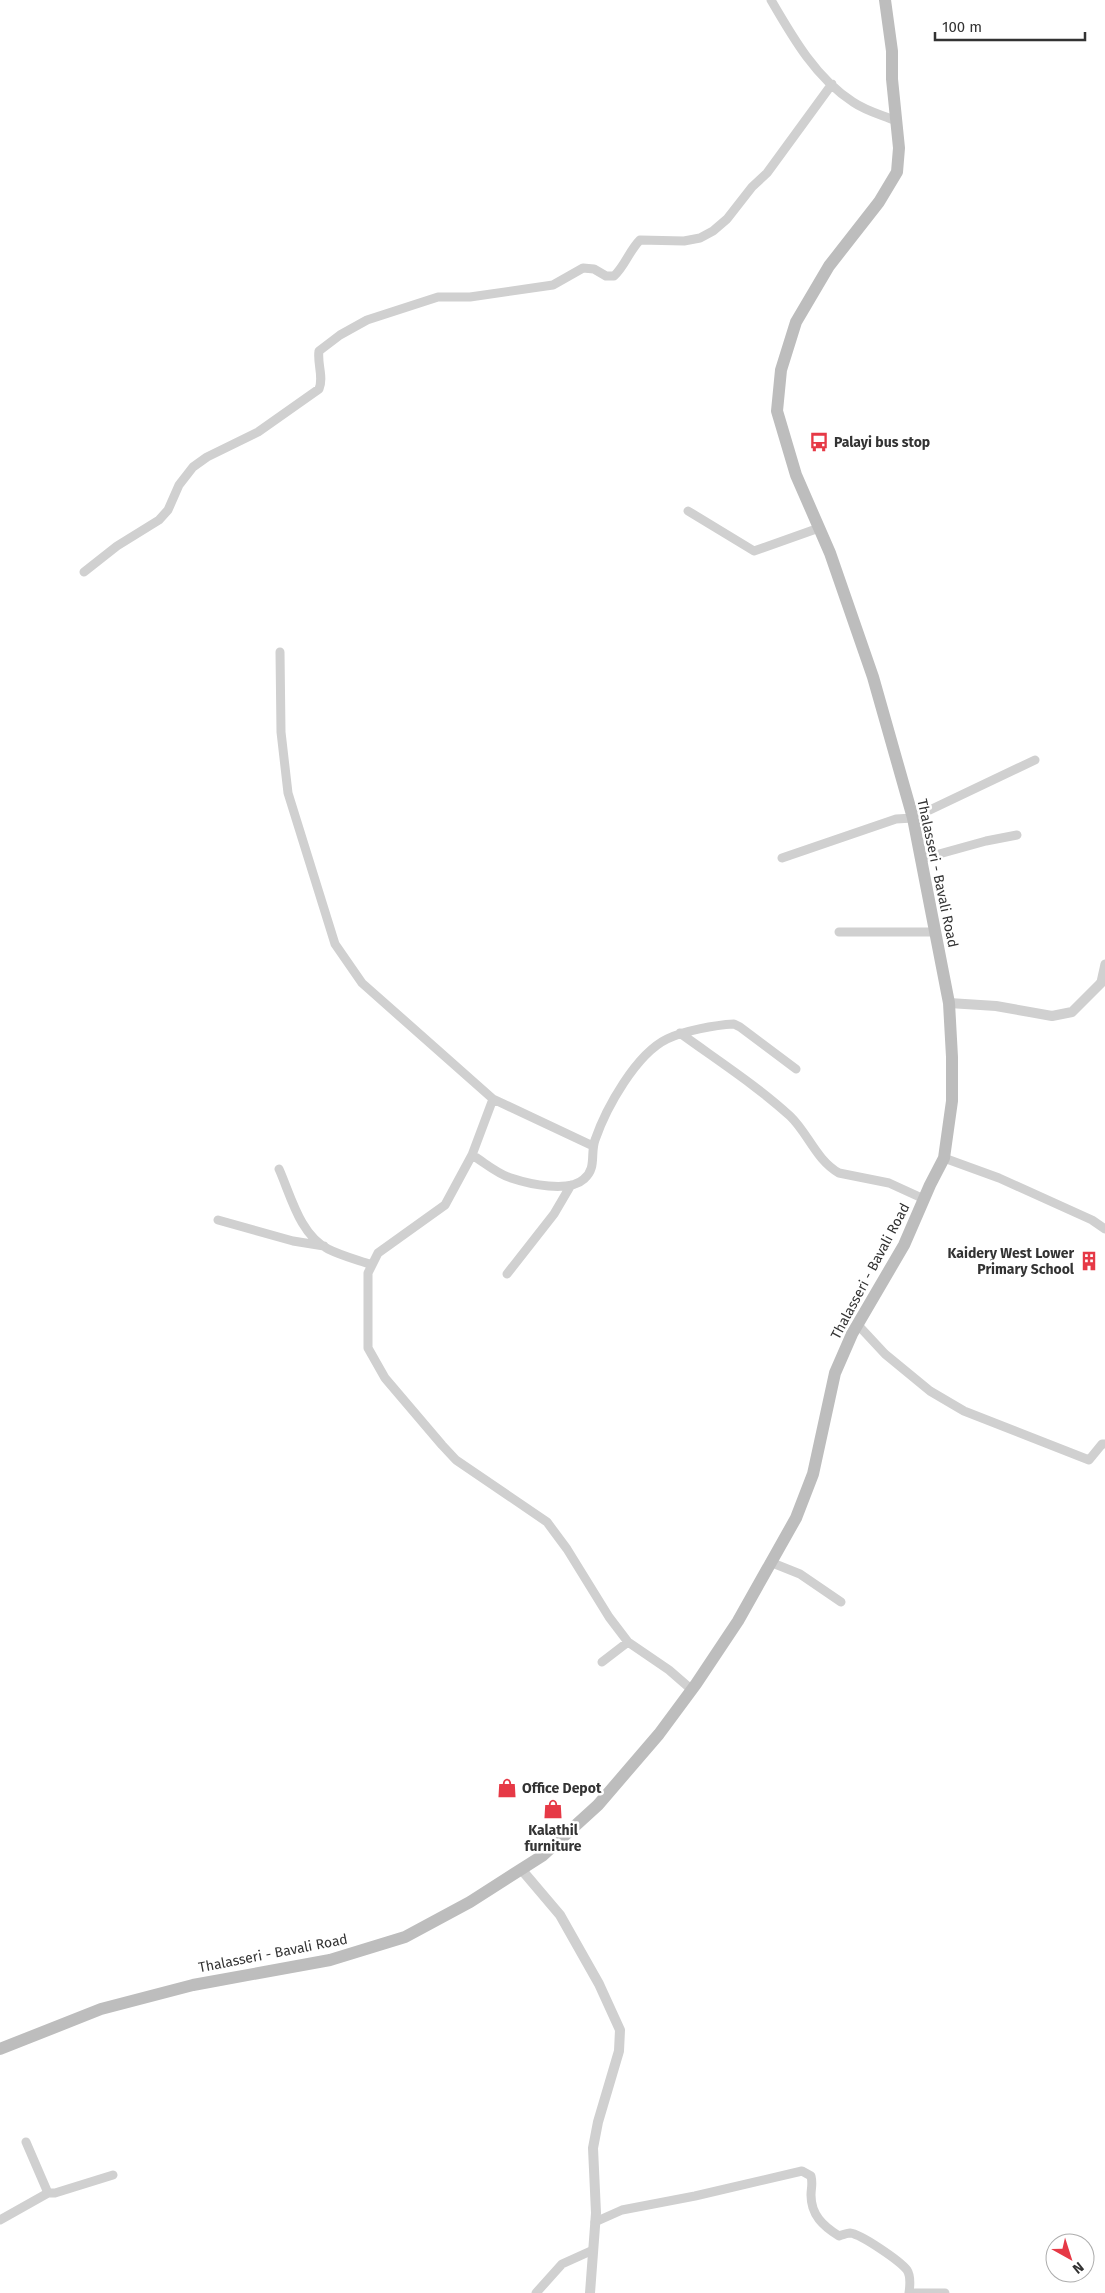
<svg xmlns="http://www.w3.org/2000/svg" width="1105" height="2293" font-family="'Fira Sans',sans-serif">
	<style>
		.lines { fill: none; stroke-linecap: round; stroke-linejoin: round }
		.minor { stroke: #d0d0d0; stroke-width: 9 }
		.tertiary { stroke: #d0d0d0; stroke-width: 10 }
		.secondary { stroke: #bdbdbd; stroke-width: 12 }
		.labels { text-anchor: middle; stroke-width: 5; stroke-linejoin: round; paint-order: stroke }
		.poi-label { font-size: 14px; font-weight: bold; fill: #333; stroke: #fff; text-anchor: start }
		.street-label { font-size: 14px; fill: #333; stroke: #fff }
	</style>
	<rect width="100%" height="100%" fill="#fff"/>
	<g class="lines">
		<path class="minor" d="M771,0c22,38 45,78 82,102 13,9 29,13 43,19
			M688,511l66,40 65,-23
			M84,572l33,-26 42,-26 9,-10 11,-25 14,-18 14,-10 51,-25 61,-43c5,-12 -2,-25 0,-38l21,-16 27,-15 71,-23h32l83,-12 30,-17 11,1 12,7h8c11,-10 15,-25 26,-36l44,1 16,-3 13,-7 14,-12 25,-32 15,-14 65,-89
			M280,652l1,80 7,61 47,151 27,39 131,116 100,47
			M782,858l114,-39 17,-1 122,-58
			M921,859l65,-18 31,-6
			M839,932h97
			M1101,982l4,-18
			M680,1033c37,27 76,52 110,83 18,17 26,44 49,57l50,10 35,16
			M472,1155l21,-56
			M944,1158l55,20 93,42 13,9
			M279,1169c12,27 21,66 49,80 14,7 30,11 44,16
			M218,1220l75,21 31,5
			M507,1274l47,-60 17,-29
			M858,1325l27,29 45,37 34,20 125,49 13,-16h3
			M770,1562l30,12 41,28
			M602,1662l26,-20
			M692,1690l-23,-20 -41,-28 -19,-25 -42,-68 -20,-27 -91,-62 -14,-15 -57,-67 -17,-30v-75l10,-20 67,-48 27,-50c12,7 25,19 39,23 18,6 58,15 73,1 13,-11 6,-25 11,-39 11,-32 41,-86 72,-101 16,-8 48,-14 67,-15l6,3 56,42
			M26,2142l22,51
			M0,2220l48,-27h7l58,-18
			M595,2222l27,-12 73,-14 107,-25 9,5c2,8 0,12 0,19 0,20 12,31 28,41 3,-1 8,-3 11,-3 11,1 50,28 57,37 4,6 3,16 2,23
			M536,2293l26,-29 31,-14
			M915,2293h30"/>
		<path class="tertiary" d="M949,1003l47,3 56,10 20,-4 33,-33
			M521,1869l39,46 39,69 21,46 -1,21 -21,71 -5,26 3,65 -6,80"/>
		<path class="secondary" d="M0,2049l101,-40 92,-24 137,-25 75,-23 65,-35 72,-46 56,-51 61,-71 37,-50 42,-63 58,-103 17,-44 22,-101 17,-39 52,-89 26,-60 14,-27 8,-57v-44l-3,-54 -36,-185 -40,-141 -43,-124 -34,-78 -19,-64 4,-41 15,-48 33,-56 50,-64 18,-30 2,-24 -7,-69v-28l-7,-51"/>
	</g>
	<defs>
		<symbol id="bus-bare" viewBox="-9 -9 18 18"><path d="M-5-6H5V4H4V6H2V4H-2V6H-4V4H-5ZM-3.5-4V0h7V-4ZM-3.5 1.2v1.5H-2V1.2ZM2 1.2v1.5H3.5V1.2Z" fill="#e63946" stroke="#fff" stroke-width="2.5" paint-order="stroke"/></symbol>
		<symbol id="building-bare" viewBox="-9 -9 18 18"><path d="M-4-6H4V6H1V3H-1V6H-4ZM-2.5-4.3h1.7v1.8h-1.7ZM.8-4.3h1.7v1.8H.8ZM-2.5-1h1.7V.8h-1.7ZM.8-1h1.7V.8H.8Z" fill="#e63946" stroke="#fff" stroke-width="2.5" paint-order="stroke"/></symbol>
		<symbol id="shop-bare" viewBox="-9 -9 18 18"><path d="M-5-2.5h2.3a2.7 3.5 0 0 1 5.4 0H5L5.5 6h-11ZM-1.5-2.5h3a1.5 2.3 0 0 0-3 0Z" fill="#e63946" stroke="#fff" stroke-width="2.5" paint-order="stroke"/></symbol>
	</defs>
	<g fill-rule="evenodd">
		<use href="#bus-bare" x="805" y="428" width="28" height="28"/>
		<use href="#building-bare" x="1075" y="1247" width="28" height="28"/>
		<use href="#shop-bare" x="493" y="1774" width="28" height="28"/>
		<use href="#shop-bare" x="539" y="1795" width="28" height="28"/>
	</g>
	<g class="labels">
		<g class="poi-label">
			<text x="834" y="447">Palayi bus stop</text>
			<text x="1074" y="1258" text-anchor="end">Kaidery West Lower<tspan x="1074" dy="16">Primary School</tspan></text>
			<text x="522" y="1793">Office Depot</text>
			<text x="553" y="1835" text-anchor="middle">Kalathil<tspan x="553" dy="16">furniture</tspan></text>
		</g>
		<g class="street-label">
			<text transform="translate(938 873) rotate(78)" y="5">Thalasseri - Bavali Road</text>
			<text transform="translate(870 1271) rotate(-62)" y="5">Thalasseri - Bavali Road</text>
			<text transform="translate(273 1953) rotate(-11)" y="5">Thalasseri - Bavali Road</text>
		</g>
	</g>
	<g transform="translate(1070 2258) rotate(141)"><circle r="24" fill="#ffffff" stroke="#adadad"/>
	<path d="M0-4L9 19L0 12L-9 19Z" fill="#e63946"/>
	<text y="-8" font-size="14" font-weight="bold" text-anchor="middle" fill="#333333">N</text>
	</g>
	<path d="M935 32v8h150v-8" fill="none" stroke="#333333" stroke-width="2.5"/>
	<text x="942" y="32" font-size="15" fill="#333333" stroke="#ffffff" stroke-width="4" paint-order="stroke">100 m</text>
</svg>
